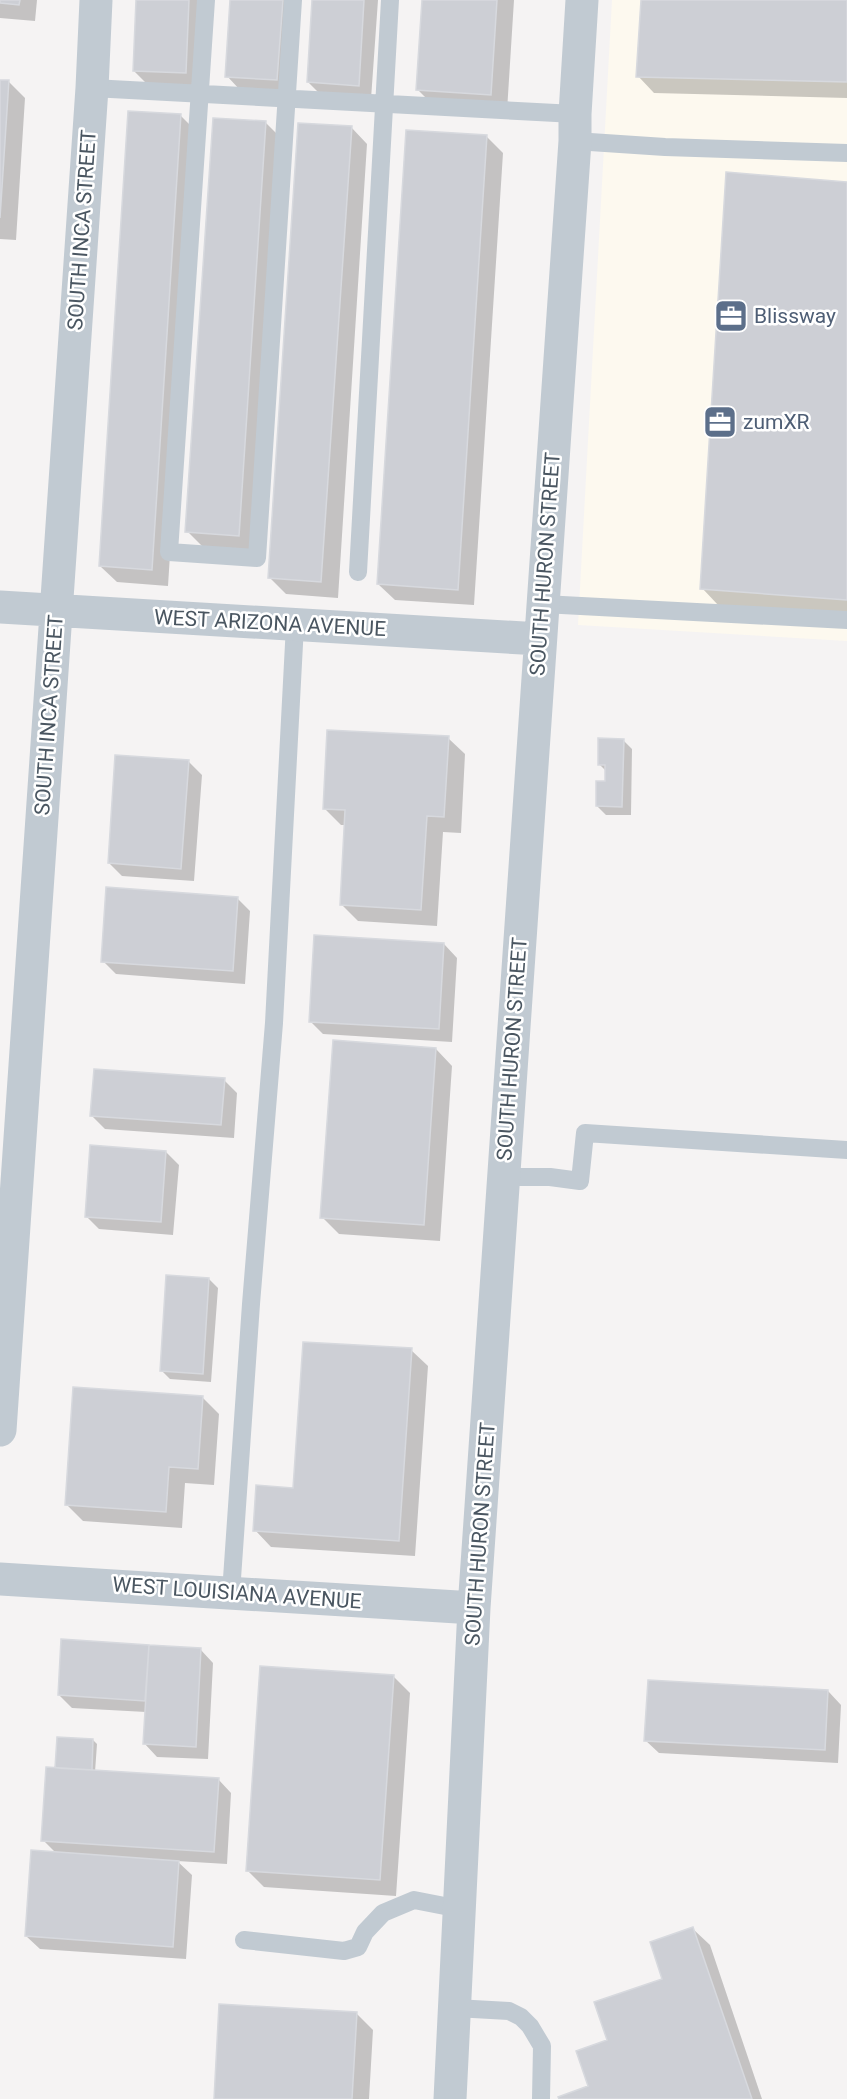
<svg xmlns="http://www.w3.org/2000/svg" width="847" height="2099" font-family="Roboto,sans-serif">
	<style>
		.commercial { fill: #fdf9ef }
		.shadow { fill: #0003 }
		.building { fill: #cdcfd5; stroke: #d7d9de; stroke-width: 1.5 }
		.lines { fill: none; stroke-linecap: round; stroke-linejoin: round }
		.lane { stroke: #c1cad2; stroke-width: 18 }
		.street { stroke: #c1cad2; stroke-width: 33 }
		.labels { text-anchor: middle; stroke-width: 5; stroke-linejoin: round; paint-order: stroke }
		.street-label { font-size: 21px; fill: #4a5661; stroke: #fff }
		.service-label { font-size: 21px; fill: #4e5e75; stroke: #fff; text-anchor: start }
	</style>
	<rect width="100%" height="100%" fill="#f5f3f3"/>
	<path class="commercial" d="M612,0h235v641l-269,-16z"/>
	<path class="shadow" d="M0,0h37l-2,21 -35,-3z
		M137,0h65l-4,86 -51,-2 -13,-13z
		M232,0h64l-6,93 -50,-3 -13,-14z
		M314,0h64l-7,99 -50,-4 -13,-13z
		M423,0h91l-7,111 -73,-5 -17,-17z
		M642,0h205v98l-193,-5 -16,-17z
		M0,81l9,1 16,16 -9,142 -16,-1z
		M181,116l16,16 -29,454 -51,-4 -17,-16z
		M265,122l17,17 -27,413 -51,-4 -17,-17z
		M351,127l16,17 -29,454 -52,-4 -17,-17z
		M486,136l17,17 -29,452 -79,-5 -17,-16z
		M847,183v432l-129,-10 -16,-17z
		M448,738l17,16 -4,79 -18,-1 -6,94 -79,-5 -16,-16 4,-80h-5l-17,-17z
		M623,740l9,9 -1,66h-25l-9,-9 10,-23v-11l-8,-8z
		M189,762l13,13 -8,106 -72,-5 -13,-13z
		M237,898l13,13 -5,73 -129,-10 -13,-13z
		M444,944l13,14 -5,84 -129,-8 -13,-13z
		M436,1049l16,17 -12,175 -101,-7 -17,-17z
		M224,1080l13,13 -3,45 -129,-9 -13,-13z
		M166,1152l13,13 -6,70 -74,-6 -13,-13z
		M209,1279l9,9 -7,94 -41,-3 -9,-9z
		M411,1350l17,16 -13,190 -144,-9 -16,-17 39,-41z
		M202,1397l17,17 -5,71 -29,-2 -3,45 -99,-7 -16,-16z
		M63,1641l137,8 13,14 -5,96 -51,-2 -13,-14 2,-31 -74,-4 -13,-13z
		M393,1676l17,17 -14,203 -132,-9 -17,-17z
		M828,1691l13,14 -3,58 -179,-10 -14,-13z
		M93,1740l4,4 -2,28 123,7 13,14 -4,71 -50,-3 15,14 -6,84 -146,-10 -14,-13 30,-83 -13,-13 16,-70z
		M693,1929l17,16 52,154h-202l30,-12 19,-46 55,-61z
		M356,2013l17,17 -4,69h-154z"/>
	<path class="building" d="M0,0h20l-1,5 -19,-2z
		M136,0h53l-3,73 -53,-2z
		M230,0h53l-6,80 -52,-3z
		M312,0h52l-5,86 -52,-4z
		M422,0h75l-6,95 -75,-5z
		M641,0h206v82l-211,-5z
		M0,80h9l-9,138z
		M128,111l53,3 -29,456 -53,-4z
		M213,118l53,3 -27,415 -54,-4z
		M298,123l54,3 -31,456 -53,-4z
		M406,130l81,5 -29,455 -81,-6z
		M726,172l121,10v418l-147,-11z
		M327,730l122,6 -5,81 -17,-1 -6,94 -81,-5 5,-95 -22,-1z
		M598,738l26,1 -2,68 -26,-1v-25h9v-16h-7z
		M115,755l74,5 -8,109 -73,-6z
		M106,887l132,10 -5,74 -132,-9z
		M314,935l130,8 -5,86 -130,-7z
		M333,1040l103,8 -12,177 -104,-7z
		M94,1069l131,9 -4,47 -131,-9z
		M90,1145l76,6 -5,71 -76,-5z
		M166,1275l43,3 -6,96 -43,-3z
		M303,1342l109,6 -13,193 -146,-10 3,-46 37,3z
		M73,1387l130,9 -5,73 -29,-2 -3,45 -101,-7z
		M61,1639l88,6 -4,56 -87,-6z
		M149,1645l52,3 -5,99 -53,-3z
		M260,1666l134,9 -14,205 -134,-9z
		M648,1680l180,10 -3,60 -181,-9z
		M57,1737l36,2 -1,31 -37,-2z
		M46,1767l173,11 -5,74 -173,-11z
		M31,1850l148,11 -6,86 -148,-11z
		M693,1927l59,172h-193l-1,-2 30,-11 -12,-35 31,-11 -13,-38 68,-23 -12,-37z
		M219,2004l138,8 -5,87h-138z"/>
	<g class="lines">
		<path class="lane" d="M206,0l-37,552 88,6 36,-558
			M92,88l483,26
			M575,141l90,6 182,6
			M358,572l32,-572
			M543,604l304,16
			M503,1177h47l30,4 5,-48 262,17
			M231,1593l20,-289 23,-281 21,-398
			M244,1940l100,11 14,-4 7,-15 18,-19 31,-13 46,9
			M455,2008l54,3 12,6 9,9 12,20 -1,53"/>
		<path class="street" d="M0,607l540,32
			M0,1430l92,-1342 4,-88
			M0,1579l474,29
			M450,2099l24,-491 101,-1467v-27l7,-114"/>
	</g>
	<defs>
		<symbol id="office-square" viewBox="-11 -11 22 22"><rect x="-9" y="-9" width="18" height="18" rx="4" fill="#5c6f8a" stroke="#fff"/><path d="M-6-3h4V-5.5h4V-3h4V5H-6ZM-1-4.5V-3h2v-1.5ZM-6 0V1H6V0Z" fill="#fff"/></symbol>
	</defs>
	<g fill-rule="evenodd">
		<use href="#office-square" x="712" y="297" width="38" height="38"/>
		<use href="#office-square" x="701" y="403" width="38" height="38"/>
	</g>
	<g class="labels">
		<g class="street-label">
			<text transform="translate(82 230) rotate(-86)" y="7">SOUTH INCA STREET</text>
			<text transform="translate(545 564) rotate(-86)" y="7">SOUTH HURON STREET</text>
			<text transform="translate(270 623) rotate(3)" y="7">WEST ARIZONA AVENUE</text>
			<text transform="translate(49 715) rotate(-86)" y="7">SOUTH INCA STREET</text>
			<text transform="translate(512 1049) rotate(-86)" y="7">SOUTH HURON STREET</text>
			<text transform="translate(480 1534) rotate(-86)" y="7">SOUTH HURON STREET</text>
			<text transform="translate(237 1593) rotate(4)" y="7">WEST LOUISIANA AVENUE</text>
		</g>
		<g class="service-label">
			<text x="754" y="323">Blissway</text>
			<text x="743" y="429">zumXR</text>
		</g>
	</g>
</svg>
